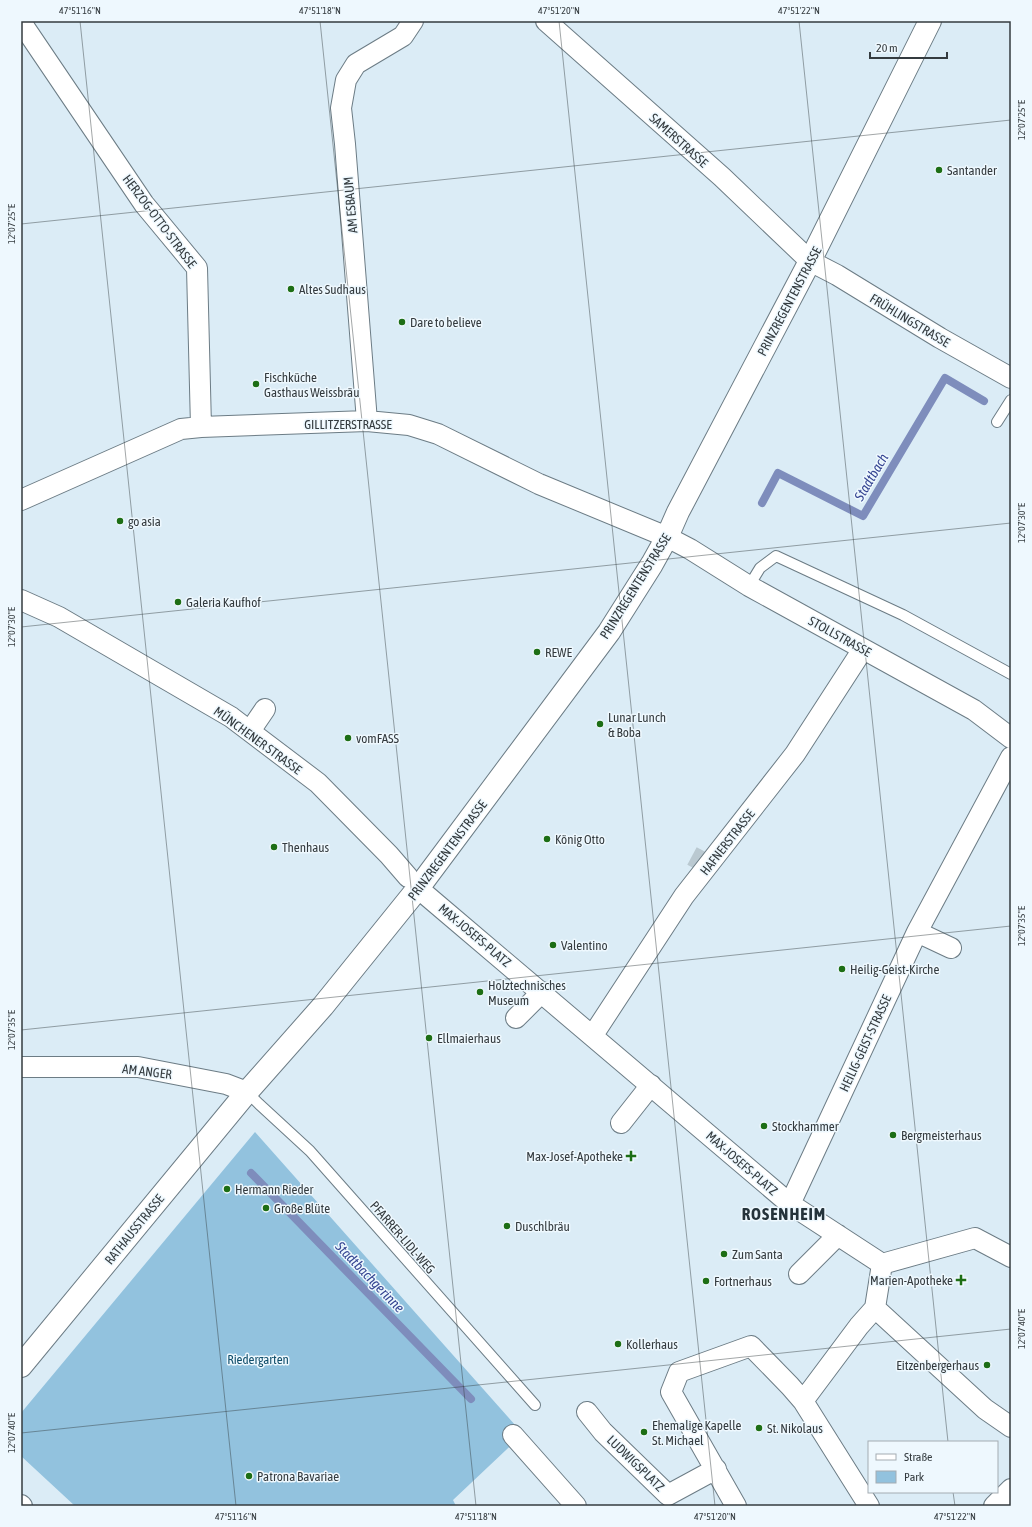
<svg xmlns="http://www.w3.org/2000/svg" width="1032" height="1527" font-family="'Asap Condensed',sans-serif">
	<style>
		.green { fill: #92c2de }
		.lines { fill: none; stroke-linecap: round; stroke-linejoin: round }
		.stream { stroke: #7e8dbc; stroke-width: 8 }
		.street-tunnel { stroke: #bac9d1; stroke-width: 20; stroke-dasharray: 20 10; stroke-linecap: butt }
		.lane-casing { stroke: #6c7c85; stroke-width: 12 }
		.street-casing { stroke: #6c7c85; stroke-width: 22 }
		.secondary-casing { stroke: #6c7c85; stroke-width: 24 }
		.lane { stroke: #fff; stroke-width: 10 }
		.street { stroke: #fff; stroke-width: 20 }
		.secondary { stroke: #fff; stroke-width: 22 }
		.ticks { fill: none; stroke: #343b3f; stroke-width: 1; stroke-opacity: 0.45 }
		.poi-dot { fill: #1d6e15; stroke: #eef8fe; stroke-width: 1.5 }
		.labels { text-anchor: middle; stroke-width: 3; stroke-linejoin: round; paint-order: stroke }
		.street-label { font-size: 13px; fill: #343b3f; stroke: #eef8fe }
		.poi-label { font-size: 13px; fill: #343b3f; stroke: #eef8fe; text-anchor: start }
		.park-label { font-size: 13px; fill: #104e6b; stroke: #eef8fe }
		.water-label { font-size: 14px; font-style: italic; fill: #354592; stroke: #eef8fe }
		.district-label { font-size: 17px; font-weight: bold; letter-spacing: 1px; fill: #25333b; stroke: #eef8fe }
		.neatline { fill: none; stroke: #343b3f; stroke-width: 1.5 }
		.ticks-label { font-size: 10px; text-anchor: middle; fill: #343b3f }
	</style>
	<rect width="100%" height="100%" fill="#dbecf6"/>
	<path class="green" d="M255,1132l268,302 -70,66 3,6h-381l-54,-50v-43z"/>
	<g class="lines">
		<path class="stream" d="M762,503l16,-30 85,43 82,-138 39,23
			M251,1173l220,226"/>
		<path class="street-tunnel" d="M692,856l17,9"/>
		<defs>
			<path id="lane" d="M997,422l14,-22
				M749,586l11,-18 16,-12 127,59 108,59
				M247,1092l12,12 51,47 225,254"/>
			<path id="street" d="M22,21l3,7 119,176 53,64 4,159
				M546,21l176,156 88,84 27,14 103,63 71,40
				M367,421l-22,-277 -4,-36 5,-28 10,-16 47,-28 10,-15
				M21,500l160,-71 20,-2 166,-6 42,4 29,9 101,50 128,53 23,12 59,37 225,124 37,28
				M21,600l38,17 172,100 87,66 71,72 19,22
				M250,731l15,-22
				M426,895l364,309 92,60 -7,44 110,101 26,18
				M917,932l34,16
				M516,1018l26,-26
				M593,1035l91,-139 111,-142 68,-105
				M21,1067h117l88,17 21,8
				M621,1123l30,-38
				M790,1204l127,-272 94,-175
				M882,1264l93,-26 36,19
				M799,1274l39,-39
				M587,1412l16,20 65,63 48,-26
				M513,1435l63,71
				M21,1505l1,1
				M736,1506l-65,-114 8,-20 72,-26 39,40 13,15
				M869,1506l-66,-105 56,-75 16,-18
				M994,1506l17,-17"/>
			<path id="secondary" d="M21,1366l226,-274 76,-86 96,-119 190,-255 43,-68 15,-27 11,-25 132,-251 120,-240"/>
		</defs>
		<use href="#lane" class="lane-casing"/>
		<use href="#street" class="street-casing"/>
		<use href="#secondary" class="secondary-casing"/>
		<use href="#lane" class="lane"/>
		<use href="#street" class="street"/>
		<use href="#secondary" class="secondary"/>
	</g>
	<path class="ticks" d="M80,21l156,1485M320,21l156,1485M559,21l156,1485M799,21l149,1421M21,224l990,-104M21,627l990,-104M21,1030l990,-104M21,1433l990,-104M953,1492l2,14"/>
	<g class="poi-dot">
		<circle cx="939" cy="170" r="4"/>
		<circle cx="291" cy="289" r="4"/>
		<circle cx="402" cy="322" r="4"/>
		<circle cx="256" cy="384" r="4"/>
		<circle cx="120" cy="521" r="4"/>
		<circle cx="178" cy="602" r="4"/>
		<circle cx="537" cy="652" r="4"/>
		<circle cx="600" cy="724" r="4"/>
		<circle cx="348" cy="738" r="4"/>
		<circle cx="547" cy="839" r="4"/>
		<circle cx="274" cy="847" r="4"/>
		<circle cx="553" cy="945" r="4"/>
		<circle cx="842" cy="969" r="4"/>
		<circle cx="480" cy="992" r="4"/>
		<circle cx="429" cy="1038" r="4"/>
		<circle cx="764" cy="1126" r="4"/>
		<circle cx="893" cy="1135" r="4"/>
		<path d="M629 1150h4v4h4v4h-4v4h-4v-4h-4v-4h4z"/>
		<circle cx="227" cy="1189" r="4"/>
		<circle cx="266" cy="1208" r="4"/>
		<circle cx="507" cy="1226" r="4"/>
		<circle cx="724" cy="1254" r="4"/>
		<path d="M959 1274h4v4h4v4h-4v4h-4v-4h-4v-4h4z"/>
		<circle cx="706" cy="1281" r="4"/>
		<circle cx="618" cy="1344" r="4"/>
		<circle cx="987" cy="1365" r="4"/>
		<circle cx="759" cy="1428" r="4"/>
		<circle cx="644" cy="1432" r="4"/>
		<circle cx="249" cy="1476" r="4"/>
	</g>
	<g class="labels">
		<g class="street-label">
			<text transform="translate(679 140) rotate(42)" y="5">SAMERSTRASSE</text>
			<text transform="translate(350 205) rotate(-95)" y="5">AM ESBAUM</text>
			<text transform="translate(160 221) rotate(53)" y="5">HERZOG-OTTO-STRASSE</text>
			<text transform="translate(789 301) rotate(-62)" y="5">PRINZREGENTENSTRASSE</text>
			<text transform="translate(910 320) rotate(31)" y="5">FRÜHLINGSTRASSE</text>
			<text x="348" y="429">GILLITZERSTRASSE</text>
			<text transform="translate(635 586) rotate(-58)" y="5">PRINZREGENTENSTRASSE</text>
			<text transform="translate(840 636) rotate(29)" y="5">STOLLSTRASSE</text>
			<text transform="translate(258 740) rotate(36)" y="5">MÜNCHENER STRASSE</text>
			<text transform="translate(727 842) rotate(-52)" y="5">HAFNERSTRASSE</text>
			<text transform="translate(447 850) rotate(-53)" y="5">PRINZREGENTENSTRASSE</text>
			<text transform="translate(475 935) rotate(40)" y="5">MAX-JOSEFS-PLATZ</text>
			<text transform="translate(865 1043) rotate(-65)" y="5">HEILIG-GEIST-STRASSE</text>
			<text transform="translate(147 1071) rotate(7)" y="5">AM ANGER</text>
			<text transform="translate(742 1163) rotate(41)" y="5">MAX-JOSEFS-PLATZ</text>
			<text transform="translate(134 1229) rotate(-51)" y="5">RATHAUSSTRASSE</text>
			<text transform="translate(403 1237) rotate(49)" y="5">PFARRER-LIDL-WEG</text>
			<text transform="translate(636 1463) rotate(44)" y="5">LUDWIGSPLATZ</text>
		</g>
		<g class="poi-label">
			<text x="947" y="175">Santander</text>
			<text x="299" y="294">Altes Sudhaus</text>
			<text x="410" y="327">Dare to believe</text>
			<text x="264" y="382">Fischküche<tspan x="264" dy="15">Gasthaus Weissbräu</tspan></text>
			<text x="128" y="526">go asia</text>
			<text x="186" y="607">Galeria Kaufhof</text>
			<text x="545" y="657">REWE</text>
			<text x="608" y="722">Lunar Lunch<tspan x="608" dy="15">&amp; Boba</tspan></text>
			<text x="356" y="743">vomFASS</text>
			<text x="555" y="844">König Otto</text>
			<text x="282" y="852">Thenhaus</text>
			<text x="561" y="950">Valentino</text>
			<text x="850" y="974">Heilig-Geist-Kirche</text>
			<text x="488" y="990">Holztechnisches<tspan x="488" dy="15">Museum</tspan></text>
			<text x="437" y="1043">Ellmaierhaus</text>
			<text x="772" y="1131">Stockhammer</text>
			<text x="901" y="1140">Bergmeisterhaus</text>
			<text x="623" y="1161" text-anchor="end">Max-Josef-Apotheke</text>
			<text x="235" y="1194">Hermann Rieder</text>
			<text x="274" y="1213">Große Blüte</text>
			<text x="515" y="1231">Duschlbräu</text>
			<text x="732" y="1259">Zum Santa</text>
			<text x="953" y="1285" text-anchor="end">Marien-Apotheke</text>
			<text x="714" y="1286">Fortnerhaus</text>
			<text x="626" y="1349">Kollerhaus</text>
			<text x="979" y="1370" text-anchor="end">Eitzenbergerhaus</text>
			<text x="652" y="1430">Ehemalige Kapelle<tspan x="652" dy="15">St. Michael</tspan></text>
			<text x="767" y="1433">St. Nikolaus</text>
			<text x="257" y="1481">Patrona Bavariae</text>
		</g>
		<g class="park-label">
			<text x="258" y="1364">Riedergarten</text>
		</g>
		<g class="water-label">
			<text transform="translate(871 477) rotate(-59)" y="5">Stadtbach</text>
			<text transform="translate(370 1277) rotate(46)" y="5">Stadtbachgerinne</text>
		</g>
		<g class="district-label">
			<text x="784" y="1220">ROSENHEIM</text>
		</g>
	</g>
	<rect width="1032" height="1527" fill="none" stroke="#eef8fe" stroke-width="44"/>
	<rect x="868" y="1441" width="130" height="52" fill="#eef8fe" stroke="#a4acb2"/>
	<rect x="876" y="1454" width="20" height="6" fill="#ffffff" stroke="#a4acb2"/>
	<text x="904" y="1461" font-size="12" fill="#343b3f">Straße</text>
	<rect x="876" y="1471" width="20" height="12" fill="#92c2de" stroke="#a4acb2"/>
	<text x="904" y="1481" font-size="12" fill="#343b3f">Park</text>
	<path d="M870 52v6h77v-6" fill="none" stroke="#343b3f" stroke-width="2"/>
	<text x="876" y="52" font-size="12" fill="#343b3f" stroke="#eef8fe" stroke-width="3" paint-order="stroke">20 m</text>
	<rect x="22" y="22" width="988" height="1483" class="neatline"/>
	<g class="ticks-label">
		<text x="80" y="14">47°51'16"N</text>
		<text x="320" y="14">47°51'18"N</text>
		<text x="559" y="14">47°51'20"N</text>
		<text x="799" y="14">47°51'22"N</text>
		<text transform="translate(1021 120) rotate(-90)" y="4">12°07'25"E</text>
		<text transform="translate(11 224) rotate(-90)" y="4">12°07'25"E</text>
		<text transform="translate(1021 523) rotate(-90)" y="4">12°07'30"E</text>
		<text transform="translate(11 627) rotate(-90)" y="4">12°07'30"E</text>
		<text transform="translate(1021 926) rotate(-90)" y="4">12°07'35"E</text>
		<text transform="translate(11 1030) rotate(-90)" y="4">12°07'35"E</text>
		<text transform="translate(1021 1329) rotate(-90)" y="4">12°07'40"E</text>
		<text transform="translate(11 1433) rotate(-90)" y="4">12°07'40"E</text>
		<text x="236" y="1520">47°51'16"N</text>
		<text x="476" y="1520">47°51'18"N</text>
		<text x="715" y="1520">47°51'20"N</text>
		<text x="955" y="1520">47°51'22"N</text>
	</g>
</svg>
